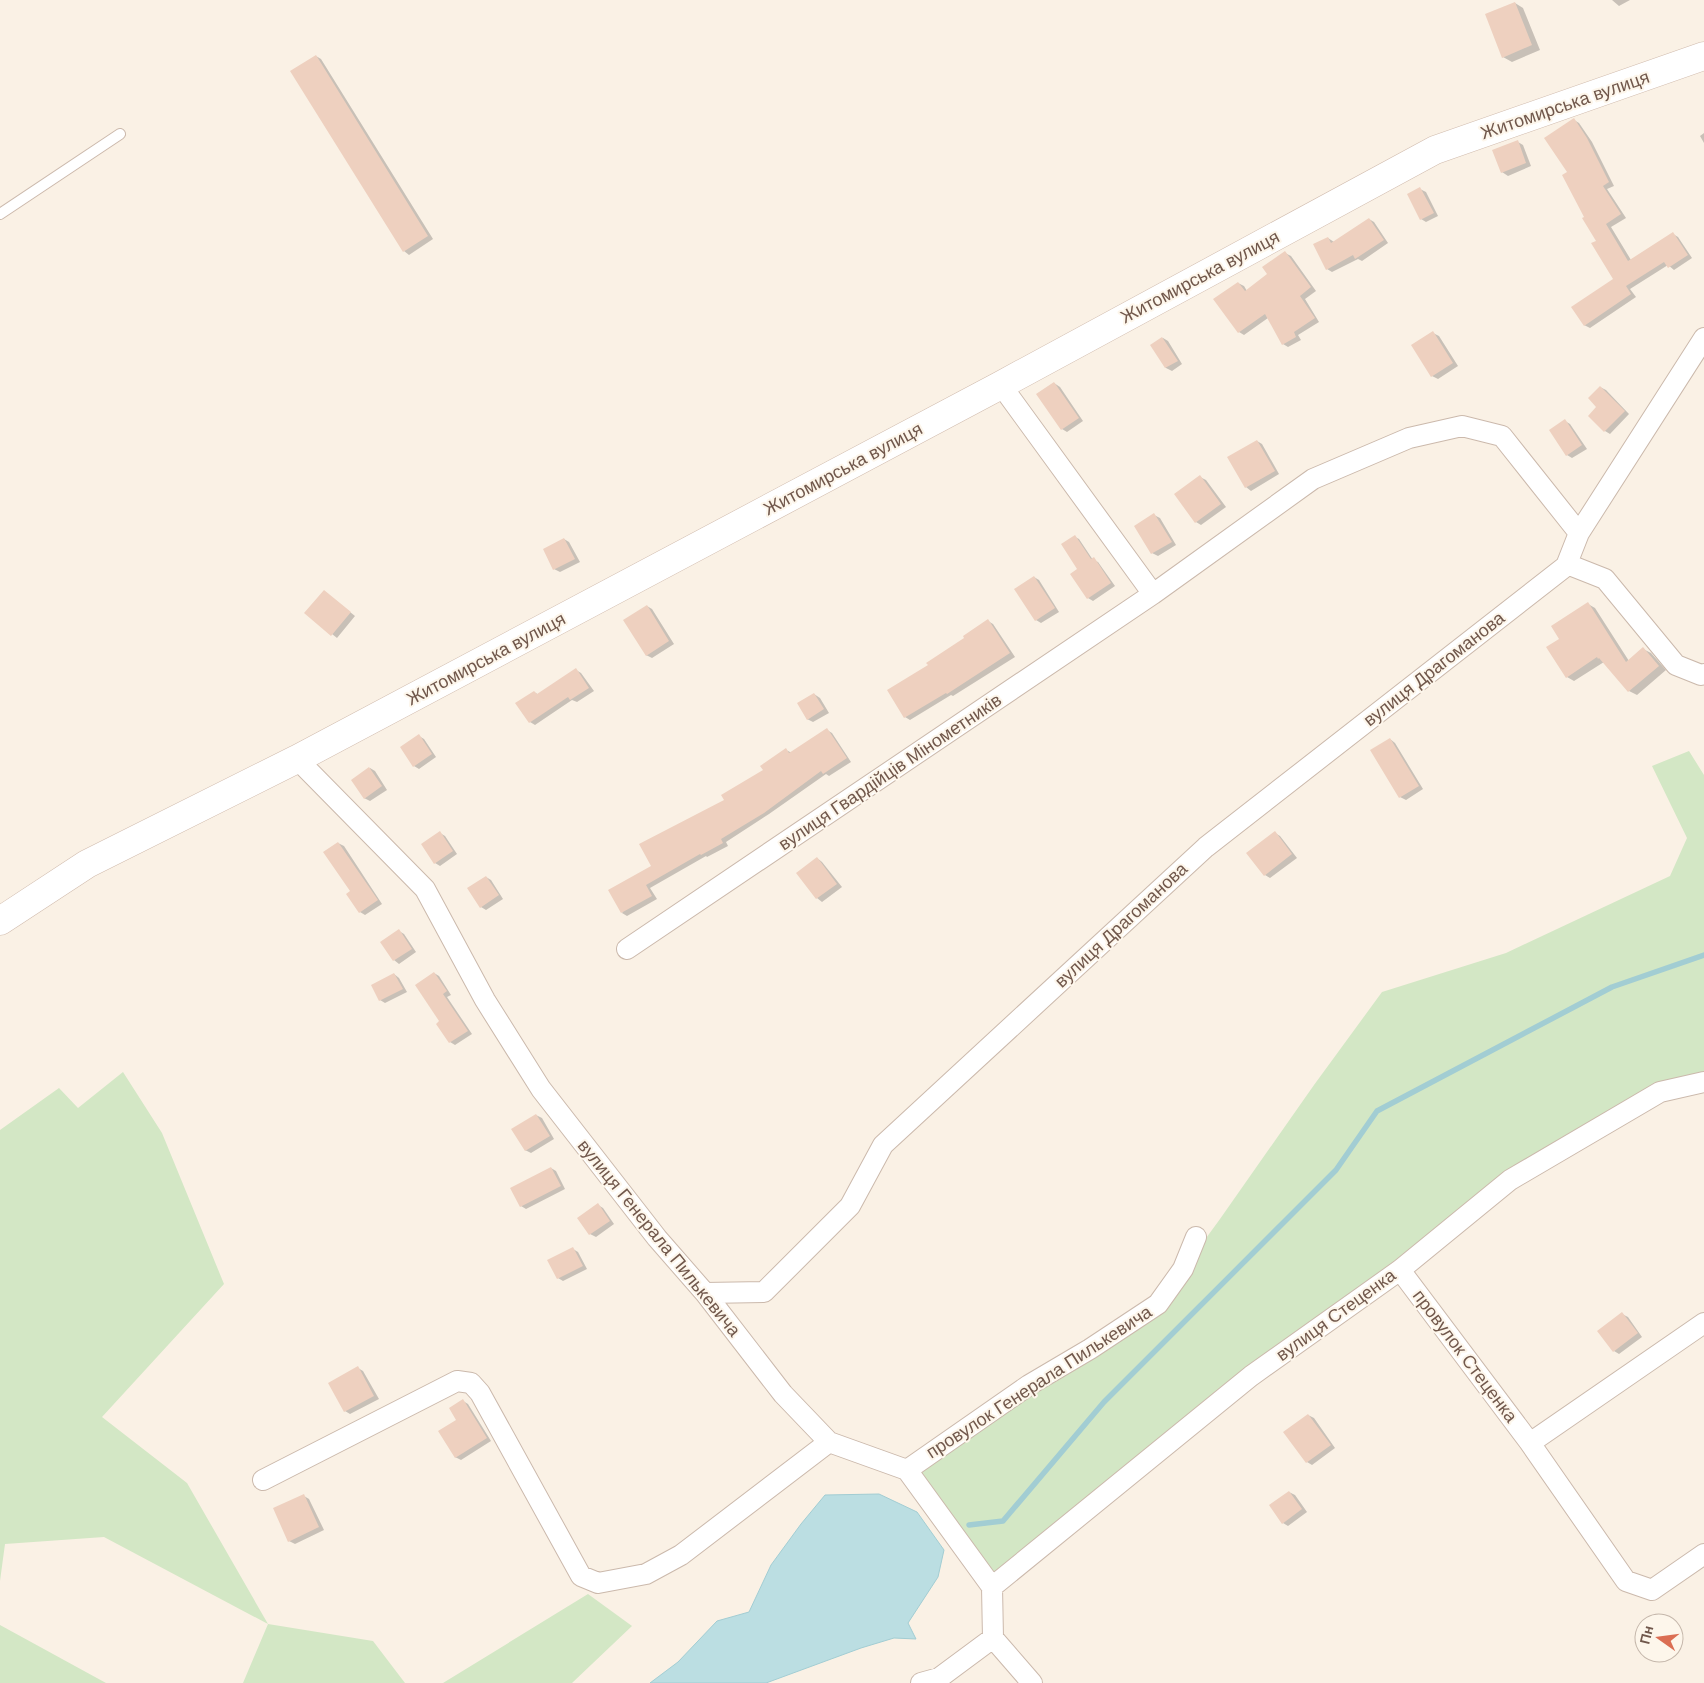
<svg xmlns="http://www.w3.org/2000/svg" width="1704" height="1683" font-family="'DM Sans',sans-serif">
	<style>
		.green { fill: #d3e7c5 }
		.water { fill: #bbdee2; stroke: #a2cdd3 }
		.shadow { fill: #0003 }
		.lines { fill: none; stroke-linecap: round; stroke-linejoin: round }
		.stream { stroke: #a2cdd3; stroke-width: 5.5 }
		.building { fill: #eed0bf }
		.lane-casing { stroke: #cbb9ac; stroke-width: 12 }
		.street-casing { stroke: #cbb9ac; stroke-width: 22 }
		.secondary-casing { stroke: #d0bbad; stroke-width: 29 }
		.lane { stroke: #fff; stroke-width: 10 }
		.street { stroke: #fff; stroke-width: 20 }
		.secondary { stroke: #fff; stroke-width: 28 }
		.labels { text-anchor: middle; stroke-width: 4; stroke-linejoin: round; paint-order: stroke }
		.street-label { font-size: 18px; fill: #71584c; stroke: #fdf6eb }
	</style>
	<rect width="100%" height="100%" fill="#faf1e5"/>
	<path class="green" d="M1689,751l15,24v307l-44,10 -150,88 -518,407 -85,-117 251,-166 62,-85 94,-134 68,-93 124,-39 164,-77 17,-38 -35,-72z
		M123,1072l39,61 62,151 -122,133 85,66 81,141 105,17 32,42h-162l25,-59 -164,-87 -99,7 -5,37v-451l59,-42 19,20z
		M588,1594l44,32 -60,57h-129z
		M0,1625l106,58h-106z"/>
	<path class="water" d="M879,1494l38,18 27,38 -6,27 -30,46 8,16 -22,-1 -33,10 -95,35h-116l28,-21 39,-41 32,-9 22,-47 30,-41 24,-29z"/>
	<path class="shadow" d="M1612,0h18l-11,6z
		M1515,3l8,5 17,42 -28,12 -9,-5z
		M316,56l5,3 112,180 -24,16 -5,-4z
		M1574,120l5,3 13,19 22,44 -7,3 19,29 -15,9 20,33 42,-26 5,3 14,21 -18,12 -6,-5 -38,24 6,8 -46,31 -6,-3 31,-46 -29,-62 -17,-44z
		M1704,133v10l-4,-7z
		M1518,142l5,3 8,21 -23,10 -6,-4 -8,-21z
		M1420,189l6,3 12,24 -12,6 -5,-3z
		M1369,219l5,3 14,21 -26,18 -4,-2 -26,13 -5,-3 1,-31 6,4z
		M1285,253l6,3 25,35 -11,8 14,23 -21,13 3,5 -13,7 -5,-3 -15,-26 -24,17 -5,-3 -1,-49 6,3 3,5 22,-16z
		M1433,333l6,3 19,30 -20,13 -6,-3z
		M1163,338l5,3 14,23 -10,7 -6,-3 -14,-23z
		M1054,383l6,4 23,34 -16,11 -5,-3z
		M1600,387l6,3 23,24 -19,20 -5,-3 -7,-24z
		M1565,421l5,3 17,25 -15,9 -5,-3z
		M1257,441l5,3 17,30 -28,17 -5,-4z
		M1200,477l6,3 20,27 -25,18 -5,-3z
		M1154,515l6,3 16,27 -18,11 -6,-3 -16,-27z
		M1075,537l4,2 14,21 5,2 17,24 -22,15 -5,-3z
		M564,539l5,3 11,20 -20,10 -6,-3z
		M1034,577l5,3 20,32 -18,11 -5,-3z
		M324,591l31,25 -18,22 -5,-4z
		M1588,604l7,4 34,53 14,-12 8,4 15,17 -29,25 -8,-4 -25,-29 -30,19 -7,-4 -6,-38z
		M647,606l5,3 22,35 -22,14 -6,-3z
		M988,621l5,3 22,33 -62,39 -2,-1 -41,25 -5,-3 25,-51z
		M576,670l5,3 13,18 -17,11 -5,-2 -37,25 -5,-3 4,-30 5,3z
		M814,694l6,4 9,15 -16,9 -6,-3z
		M827,730l5,3 19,29 -22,14 -3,-2 -57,40 -43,28 2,4 -21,11 -1,-1 -56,32 7,11 -30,17 -5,-3 30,-47 74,-66 39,-29 21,-21 6,3z
		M419,736l5,3 12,18 -17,12 -5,-3z
		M1390,739l5,4 28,46 -17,11 -6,-3z
		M370,768l5,3 12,19 -17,11 -6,-3z
		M440,833l5,3 12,18 -17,12 -5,-3z
		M1275,833l5,3 17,22 -27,20 -5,-3z
		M338,843l6,3 38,58 -17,11 -5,-3 -9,-21z
		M817,858l5,4 20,25 -20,15 -5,-4 -19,-25z
		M486,877l5,3 12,19 -17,11 -5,-3z
		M399,931l5,3 12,18 -17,12 -5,-4z
		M434,973l5,3 12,19 -4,2 25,37 -17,11 -5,-3 -9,-21z
		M394,974l5,4 8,14 -22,11 -5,-3z
		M536,1115l6,3 12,21 -23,14 -6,-3z
		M551,1168l5,3 9,18 -39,20 -5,-3z
		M598,1205l5,3 11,16 -18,13 -6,-3 -11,-16z
		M573,1249l5,3 9,17 -24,12 -5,-3z
		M1622,1314l6,3 14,20 -23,17 -5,-3z
		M358,1368l5,3 16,28 -29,15 -5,-3z
		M463,1401l5,3 23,37 -30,19 -6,-3 3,-37z
		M1308,1415l6,3 21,30 -23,17 -5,-3z
		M1289,1492l6,3 12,17 -19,14 -5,-3z
		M304,1496l5,3 15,31 -29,14 -6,-3z"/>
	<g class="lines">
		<path class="stream" d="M969,1525l34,-4 101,-119 232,-232 41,-59 235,-124 92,-32"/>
	</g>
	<path class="building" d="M1515,2l17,43 -30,13 -17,-44z
		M316,55l112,181 -25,16 -113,-181z
		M1574,118l13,20 22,44 -6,4 18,28 -15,10 22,37 45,-29 15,23 -20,13 -4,-6 -38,24 5,8 -47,32 -13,-19 42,-28 -22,-36 5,-2 -14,-23 2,-1 -22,-42 5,-3 -23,-34z
		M1518,140l8,23 -25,10 -9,-23z
		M1420,187l14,26 -14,7 -13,-26z
		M1369,218l15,22 -29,19 -2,-4 -27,15 -13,-26 15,-7 3,6z
		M1285,251l26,36 -11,9 15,22 -21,14 2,5 -14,8 -17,-31 -27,19 -25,-34 25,-17 7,9 22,-17 -5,-7z
		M1433,331l20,32 -22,14 -20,-32z
		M1162,337l16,24 -13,7 -15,-23z
		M1054,382l25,36 -18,12 -25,-36z
		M1600,386l25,25 -21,21 -16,-16 8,-9 -8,-9z
		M1565,419l17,26 -16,11 -17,-26z
		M1257,440l18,31 -30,17 -18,-31z
		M1200,475l21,29 -26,19 -21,-29z
		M1154,513l18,29 -21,12 -17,-28z
		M1075,535l16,24 3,-2 17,26 -24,16 -17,-25 7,-5 -16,-25z
		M564,538l11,21 -22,11 -10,-21z
		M1034,576l21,32 -20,13 -21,-32z
		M324,590l27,22 -20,24 -27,-23z
		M1588,602l38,60 17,-15 16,19 -31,26 -29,-34 -1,1 -1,-2 -31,21 -20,-31 13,-8 -8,-13z
		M647,605l22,36 -23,15 -23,-36z
		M988,619l22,34 -63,41 -1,-1 -42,25 -17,-28 41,-25 -2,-2 38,-25 -1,-2z
		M576,668l13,20 -19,12 -2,-3 -39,26 -14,-20 19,-12 3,3z
		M814,693l10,16 -17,11 -10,-17z
		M827,728l20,30 -24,16 -2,-3 -57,42 -43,26 2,4 -22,12 -1,-1 -54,31 6,11 -31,17 -13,-23 43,-24 -12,-22 85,-44 -3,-5 42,-25 -3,-4 26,-18 3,5z
		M419,734l13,20 -19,13 -13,-20z
		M1390,738l29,48 -20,12 -29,-48z
		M369,767l13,19 -18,13 -13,-19z
		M440,831l13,20 -19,13 -13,-20z
		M1275,831l17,23 -28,22 -18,-23z
		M338,842l40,58 -19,13 -13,-19 4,-3 -27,-39z
		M817,857l20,27 -21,15 -20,-26z
		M486,876l13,19 -19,13 -13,-20z
		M399,929l13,20 -19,12 -13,-19z
		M434,972l13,19 -4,3 25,37 -19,12 -13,-19 3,-3 -24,-36z
		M394,973l9,16 -24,12 -8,-16z
		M536,1114l14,22 -25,15 -14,-22z
		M551,1167l10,19 -41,21 -10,-19z
		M598,1203l12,18 -21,14 -12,-17z
		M573,1247l10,19 -26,13 -10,-19z
		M1622,1312l16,21 -25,19 -16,-21z
		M358,1366l16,30 -30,16 -16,-29z
		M463,1399l24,39 -32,20 -17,-27 18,-11 -7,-12z
		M1308,1414l23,31 -25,18 -23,-31z
		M1289,1491l13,18 -20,15 -13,-19z
		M304,1494l15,33 -31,15 -15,-34z"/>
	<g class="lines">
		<defs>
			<path id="lane" d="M0,214l120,-80"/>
			<path id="street" d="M1001,385l152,209
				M1567,564l38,15 71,86 25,10 3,-1
				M297,759l128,130 60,111 56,89 116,149 48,55 78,101 46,48 78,28 85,117 1,51 39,45
				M627,949l526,-355 160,-115 96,-41 53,-12 40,10 77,97
				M1400,1270l130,173 96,138 26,9 52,-36
				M705,1293l59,-1 86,-86 33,-61 323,-298 360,-281 13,-33 125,-195
				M1530,1443l174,-120
				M907,1470l122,-85 61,-36 68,-45 25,-35 13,-32
				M263,1480l194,-99 14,2 9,10 101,183 17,7 48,-9 35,-19 148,-113
				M992,1587l259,-211 149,-106 110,-90 150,-88 44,-10
				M921,1683l18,-5 54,-40"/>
			<path id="secondary" d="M0,921l87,-57 210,-105 704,-374 434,-235 269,-94"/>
		</defs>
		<use href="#lane" class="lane-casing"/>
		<use href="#street" class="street-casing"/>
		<use href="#secondary" class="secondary-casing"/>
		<use href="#lane" class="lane"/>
		<use href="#street" class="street"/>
		<use href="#secondary" class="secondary"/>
	</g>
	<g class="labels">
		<g class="street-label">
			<text transform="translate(1565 105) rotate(-19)" y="6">Житомирська вулиця</text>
			<text transform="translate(1200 277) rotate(-28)" y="6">Житомирська вулиця</text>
			<text transform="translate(843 469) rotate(-28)" y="6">Житомирська вулиця</text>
			<text transform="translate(486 659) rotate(-28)" y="6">Житомирська вулиця</text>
			<text transform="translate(1434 669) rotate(-38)" y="6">вулиця Драгоманова</text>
			<text transform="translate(890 772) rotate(-34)" y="6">вулиця Гвардійців Мінометників</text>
			<text transform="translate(1121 925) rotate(-43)" y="6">вулиця Драгоманова</text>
			<text transform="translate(659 1238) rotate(51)" y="6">вулиця Генерала Пилькевича</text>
			<text transform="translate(1336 1315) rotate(-36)" y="6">вулиця Стеценка</text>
			<text transform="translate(1465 1356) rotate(53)" y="6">провулок Стеценка</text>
			<text transform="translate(1039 1382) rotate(-33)" y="6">провулок Генерала Пилькевича</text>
		</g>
	</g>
	<g transform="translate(1659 1638) rotate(284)"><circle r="24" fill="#fdf6eb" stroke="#c5b7ab"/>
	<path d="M0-4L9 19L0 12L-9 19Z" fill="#db6e53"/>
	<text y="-8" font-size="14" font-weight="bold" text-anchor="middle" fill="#71584c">Пн</text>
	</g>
</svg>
